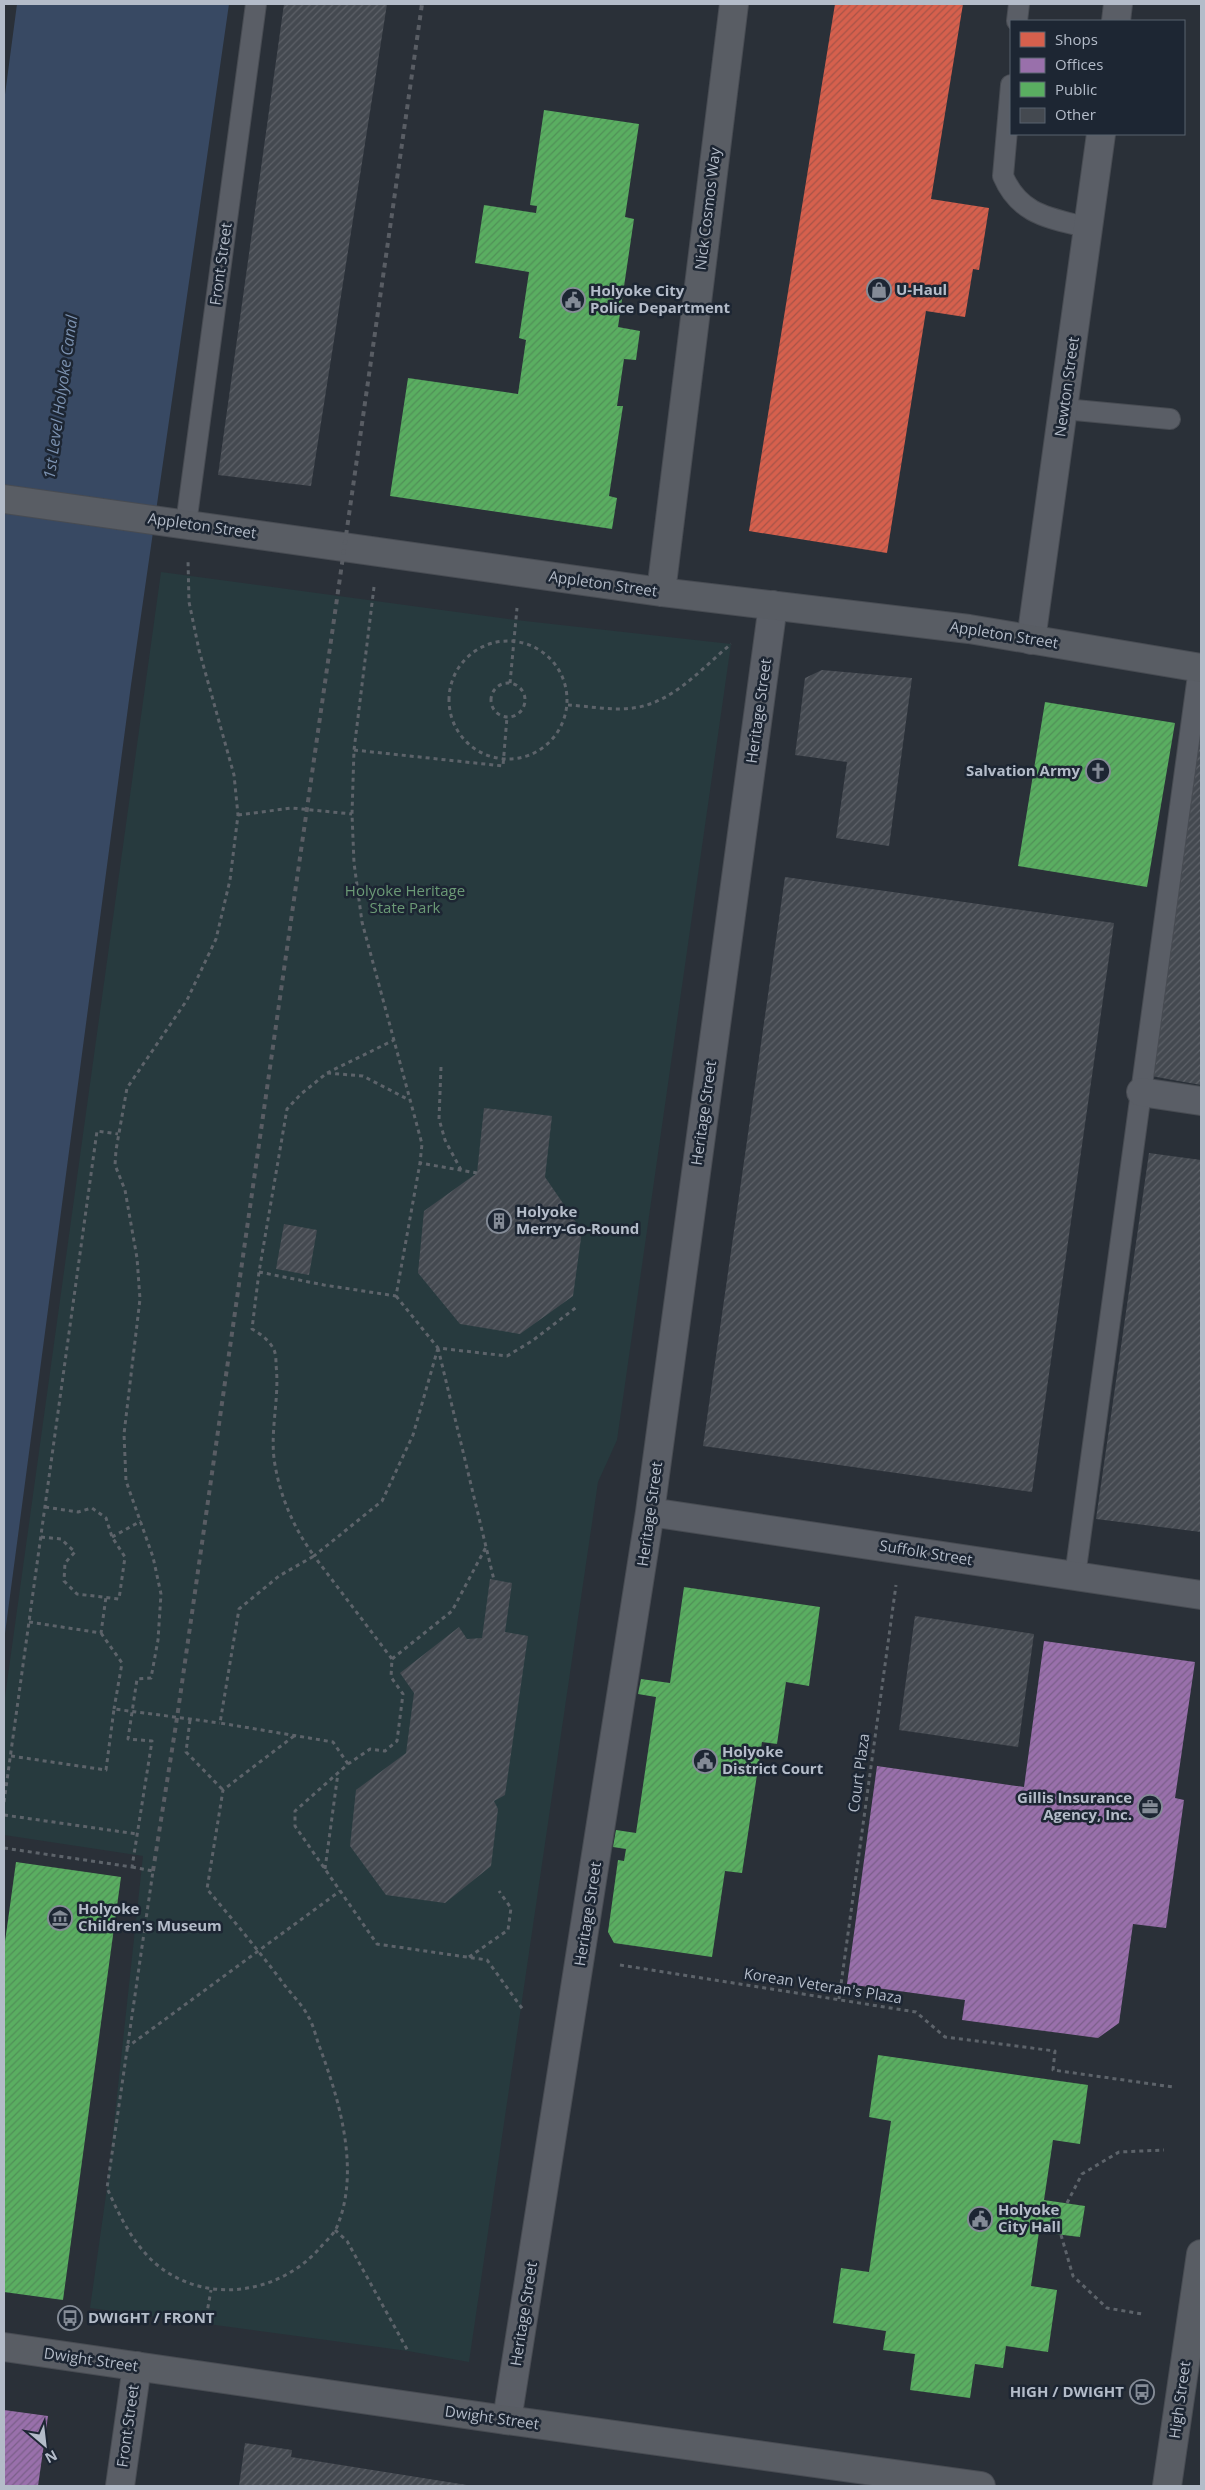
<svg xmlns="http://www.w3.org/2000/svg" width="1205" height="2490" font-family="'Open Sans',sans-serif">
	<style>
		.park { fill: #273a3e }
		.water { fill: #384963 }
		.shops { fill: url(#shops-hatch) }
		.offices { fill: url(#offices-hatch) }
		.public { fill: url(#public-hatch) }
		.building { fill: url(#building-hatch) }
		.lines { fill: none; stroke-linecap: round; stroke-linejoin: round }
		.lane-casing { stroke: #484c53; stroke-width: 22 }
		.street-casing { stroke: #484c53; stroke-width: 30 }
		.secondary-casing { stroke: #484c53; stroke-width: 30 }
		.path { stroke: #5d636a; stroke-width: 3; stroke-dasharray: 4 4; stroke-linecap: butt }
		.lane { stroke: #5a5e66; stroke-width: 20 }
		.street { stroke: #5a5e66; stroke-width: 28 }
		.secondary { stroke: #595d64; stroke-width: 28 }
		.rail { stroke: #595d64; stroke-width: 4; stroke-dasharray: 5 5; stroke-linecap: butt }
		.labels { text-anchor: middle; stroke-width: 5; stroke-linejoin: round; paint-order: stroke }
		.street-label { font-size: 15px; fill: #b4bcc9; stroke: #1d2633 }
		.poi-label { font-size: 15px; font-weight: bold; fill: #b4bcc9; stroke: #1d2633; text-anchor: start }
		.park-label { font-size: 15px; fill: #6b9a76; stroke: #1d2633 }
		.water-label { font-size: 16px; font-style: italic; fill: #7c92b1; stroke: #1d2633 }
	</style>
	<defs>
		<pattern id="shops-hatch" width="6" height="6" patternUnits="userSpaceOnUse" patternTransform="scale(1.25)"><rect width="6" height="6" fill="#d6604d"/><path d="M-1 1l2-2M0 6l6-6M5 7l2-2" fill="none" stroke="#a65448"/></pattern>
		<pattern id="offices-hatch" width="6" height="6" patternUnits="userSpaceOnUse" patternTransform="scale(1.25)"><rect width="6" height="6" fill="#9970ab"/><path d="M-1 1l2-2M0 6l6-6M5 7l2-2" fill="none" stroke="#7b5f8a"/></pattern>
		<pattern id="public-hatch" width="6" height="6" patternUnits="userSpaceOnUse" patternTransform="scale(1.25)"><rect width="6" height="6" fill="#5aae61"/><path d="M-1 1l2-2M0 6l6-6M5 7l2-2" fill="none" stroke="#519058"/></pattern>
		<pattern id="building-hatch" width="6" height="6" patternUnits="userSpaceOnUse" patternTransform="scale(1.25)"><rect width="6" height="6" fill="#444950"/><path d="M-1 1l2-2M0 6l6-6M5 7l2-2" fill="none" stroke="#5d6168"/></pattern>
	</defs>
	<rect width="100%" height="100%" fill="#2a3038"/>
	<path class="park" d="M161,572l355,48 215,24 -114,796 -19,42 -129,880 -61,-11 -318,-43 17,-120 36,-332 -139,-21v-131z"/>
	<path class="water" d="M17,4h212l-98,681 -127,956v-1539z"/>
	<path class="shops" d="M835,4h128l-32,195 58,9 -10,62 -6,-1 -8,48 -39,-6 -39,242 -138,-22z"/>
	<path class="offices" d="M1044,1641l151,21 -20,136 9,2 -18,128 -33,-4 -14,99 -21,15 -136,-18 3,-20 -118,-16 30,-218 147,21z
		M4,2410l44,6 -10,70h-34z"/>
	<path class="public" d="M544,110l95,14 -14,93 9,2 -16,108 22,4 -4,29 -12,-1 -7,47h6l-14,90 8,2 -5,31 -222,-33 18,-118 110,16 8,-54 -7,-2 10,-66 -54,-9 9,-58 52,8 1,-7 -7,-1z
		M1045,702l130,21 -28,164 -129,-21z
		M684,1587l136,20 -11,79 -23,-4 -9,62 -15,-2 -20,131 -17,-2 -13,86 -98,-14 -6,-11 10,-72 6,1 2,-12 -13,-2 3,-17 20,3 20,-136 -18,-3 3,-15 29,4z
		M16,1862l105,15 -58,423 -59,-8v-343z
		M878,2055l210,30 -8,59 -27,-4 -9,60 41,6 -5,31 -41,-5 -8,54 26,4 -9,62 -42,-6 -3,22 -28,-4 -5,34 -60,-8 5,-36 -32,-4 3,-19 -53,-8 8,-55 28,4 22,-151 -22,-4z"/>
	<path class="building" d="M284,4h103l-76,482 -93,-11z
		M822,670l90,8 -23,168 -53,-8 11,-76 -52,-7 10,-77z
		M1200,738h1v347l-50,-9 3,-46z
		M785,877l329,46 -82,569 -329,-46z
		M484,1108l68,8 -7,61 37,54 -9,65 -53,38 -60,-10 -42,-51 6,-62 53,-38z
		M1149,1153l52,7v372l-105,-13z
		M284,1224l33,6 -8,45 -33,-6z
		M490,1579l22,4 -7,49 23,4 -23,159 -11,6 4,8 -7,57 -46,37 -59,-8 -36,-49 6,-56 50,-37 8,-60 -14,-20 59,-46 8,12 15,-1z
		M915,1616l119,18 -16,113 -119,-17z
		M245,2443l47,7 -1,7 182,29h-234z"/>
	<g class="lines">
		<defs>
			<path id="lane" d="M1017,21l2,-17
				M1011,85l-8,91c17,40 48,42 86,52
				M1064,409l106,10
				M186,524l70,-520
				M1075,1576l124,-908"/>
			<path id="street" d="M1116,21l2,-17
				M1031,640l70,-506
				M1141,1092l60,9
				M650,1512l551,83
				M507,2420l143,-908 123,-907
				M120,2486l17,-120"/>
			<path id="secondary" d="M4,499l657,93 308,37 232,39
				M661,592l73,-588
				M4,2347l488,71 489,68
				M1167,2486l34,-232"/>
		</defs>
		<use href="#lane" class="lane-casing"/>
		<use href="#street" class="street-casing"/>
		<use href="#secondary" class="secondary-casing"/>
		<path class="path" d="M374,587l-20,163 -2,64 2,49 8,59 60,222 -2,19 57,10
			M449 700a59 59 0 1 1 118 0a59 59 0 1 1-118 0Z
			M510,683l7,-75
			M491 700a17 17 0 1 1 34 0a17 17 0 1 1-34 0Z
			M568,705c20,1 44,6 65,3 40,-5 69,-40 98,-64
			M354,750l149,16 4,-49
			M238,815l54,-7 60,6
			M441,1067l-2,52 6,21 16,30
			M327,1073l67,-33
			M259,1272l65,13 72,11 24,-133
			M396,1296l42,52 69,8 25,-15 46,-35
			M438,1348l-25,87 -31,66 -68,55 78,103 -1,18 12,17 -6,47 -12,10 -15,-2 -22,15 -53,47v15l82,118 110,16 37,51
			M438,1348l56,232
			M41,1537l20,2 14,13 -10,11 -1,18 13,13 42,5 6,-42 -13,-20 -6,-19 -14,-10 -14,4 -33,-5
			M112,1537l29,-16
			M29,1622l72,11 5,-36
			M101,1633l21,30 -8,46
			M392,1659l60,-48 34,-64
			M190,1720l-4,32 37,38
			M11,1756l95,14 8,-61 106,14
			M348,1764l-15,-22 -113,-19 19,-114 40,-33 35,-20c-20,-28 -33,-57 -39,-91 -6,-33 5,-66 1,-100 0,-4 0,-11 -2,-15 -4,-9 -13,-16 -22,-21l7,-57 28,-163 14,-15 26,-21 36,3 48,25
			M4,1802l93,-671 21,3
			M4,1815l133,19
			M4,1848l128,19 20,-126 -24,-2 9,-60 14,-1 7,-38 3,-46 -8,-37 -27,-76 -2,-47 16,-135 -3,-41 -12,-68 -10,-25 1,-15 11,-62 60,-88 29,-61 14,-59 8,-65 -4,-40 -35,-125 -10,-48 -1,-42
			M132,1867l21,4 -46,317c12,27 26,56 49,76 49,41 121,31 163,-15 5,-6 13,-13 17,-20 25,-56 4,-127 -16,-181 -4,-10 -6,-22 -12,-32 -6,-12 -17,-22 -25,-33 -24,-32 -50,-63 -76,-94l16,-99 71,-54
			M325,1869l13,-96
			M469,1957l39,-27 3,-22 -12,-17
			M620,1965l296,47 29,25 110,14 -2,19 120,17
			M839,1999l57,-414
			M126,2048l214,-157
			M1067,2203l15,-29 37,-22 45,-2
			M335,2230l12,11 61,110
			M1061,2235l12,41 34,32 35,6
			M205,2324l6,-34"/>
		<use href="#lane" class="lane"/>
		<use href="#street" class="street"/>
		<use href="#secondary" class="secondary"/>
		<path class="rail" d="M153,1871l24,-153 245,-1714"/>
	</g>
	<defs>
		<symbol id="shop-ring" viewBox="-11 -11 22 22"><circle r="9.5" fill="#1d2633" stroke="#848b96" stroke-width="1.5"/><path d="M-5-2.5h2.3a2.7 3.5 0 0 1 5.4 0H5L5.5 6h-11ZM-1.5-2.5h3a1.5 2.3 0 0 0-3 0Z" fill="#848b96"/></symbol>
		<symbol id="civic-ring" viewBox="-11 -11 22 22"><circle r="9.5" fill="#1d2633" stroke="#848b96" stroke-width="1.5"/><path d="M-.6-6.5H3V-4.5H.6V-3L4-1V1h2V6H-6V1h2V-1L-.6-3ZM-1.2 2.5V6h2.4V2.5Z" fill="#848b96"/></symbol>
		<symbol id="church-ring" viewBox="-11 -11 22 22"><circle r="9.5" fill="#1d2633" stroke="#848b96" stroke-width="1.5"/><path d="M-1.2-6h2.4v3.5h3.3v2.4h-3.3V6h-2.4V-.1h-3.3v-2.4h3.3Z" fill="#848b96"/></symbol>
		<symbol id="building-ring" viewBox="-11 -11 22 22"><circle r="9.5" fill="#1d2633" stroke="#848b96" stroke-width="1.5"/><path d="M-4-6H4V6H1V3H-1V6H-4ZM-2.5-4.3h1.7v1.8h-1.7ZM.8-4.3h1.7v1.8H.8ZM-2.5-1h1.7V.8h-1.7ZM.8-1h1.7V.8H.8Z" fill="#848b96"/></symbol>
		<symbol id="office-ring" viewBox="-11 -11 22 22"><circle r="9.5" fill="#1d2633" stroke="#848b96" stroke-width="1.5"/><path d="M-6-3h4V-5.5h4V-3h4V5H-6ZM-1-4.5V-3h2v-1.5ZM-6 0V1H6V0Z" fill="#848b96"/></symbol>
		<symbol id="museum-ring" viewBox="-11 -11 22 22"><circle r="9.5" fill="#1d2633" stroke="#848b96" stroke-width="1.5"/><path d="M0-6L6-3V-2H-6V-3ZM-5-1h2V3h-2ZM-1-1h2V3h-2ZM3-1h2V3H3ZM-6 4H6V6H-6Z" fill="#848b96"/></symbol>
		<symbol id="bus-ring" viewBox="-11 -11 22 22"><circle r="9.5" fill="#1d2633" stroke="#848b96" stroke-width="1.5"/><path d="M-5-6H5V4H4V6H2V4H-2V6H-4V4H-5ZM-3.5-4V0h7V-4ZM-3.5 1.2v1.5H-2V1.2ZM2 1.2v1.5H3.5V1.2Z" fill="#848b96"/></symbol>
	</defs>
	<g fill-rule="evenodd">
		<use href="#shop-ring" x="865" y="276" width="28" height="28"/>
		<use href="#civic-ring" x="559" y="286" width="28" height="28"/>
		<use href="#church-ring" x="1084" y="757" width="28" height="28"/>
		<use href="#building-ring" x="485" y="1207" width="28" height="28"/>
		<use href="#civic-ring" x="691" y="1747" width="28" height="28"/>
		<use href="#office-ring" x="1136" y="1793" width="28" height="28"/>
		<use href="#museum-ring" x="46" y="1904" width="28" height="28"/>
		<use href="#civic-ring" x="966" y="2205" width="28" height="28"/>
		<use href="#bus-ring" x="56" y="2304" width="28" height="28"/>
		<use href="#bus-ring" x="1128" y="2378" width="28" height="28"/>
	</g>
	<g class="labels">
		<g class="street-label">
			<text transform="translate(708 209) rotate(-83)" y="5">Nick Cosmos Way</text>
			<text transform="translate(221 264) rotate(-82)" y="5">Front Street</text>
			<text transform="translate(1067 387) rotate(-82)" y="5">Newton Street</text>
			<text transform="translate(202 526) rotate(8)" y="5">Appleton Street</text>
			<text transform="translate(603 584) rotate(8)" y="5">Appleton Street</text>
			<text transform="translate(1004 635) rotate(9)" y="5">Appleton Street</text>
			<text transform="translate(759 711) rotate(-82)" y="5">Heritage Street</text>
			<text transform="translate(704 1113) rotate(-82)" y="5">Heritage Street</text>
			<text transform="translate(650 1514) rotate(-82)" y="5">Heritage Street</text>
			<text transform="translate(926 1553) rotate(9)" y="5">Suffolk Street</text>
			<text transform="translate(859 1773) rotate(-82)" y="5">Court Plaza</text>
			<text transform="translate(588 1914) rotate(-81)" y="5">Heritage Street</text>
			<text transform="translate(823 1986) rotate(9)" y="5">Korean Veteran's Plaza</text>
			<text transform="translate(524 2314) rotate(-81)" y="5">Heritage Street</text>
			<text transform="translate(91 2360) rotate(8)" y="5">Dwight Street</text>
			<text transform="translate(1180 2400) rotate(-82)" y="5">High Street</text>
			<text transform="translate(492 2418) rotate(8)" y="5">Dwight Street</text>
			<text transform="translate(128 2426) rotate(-82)" y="5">Front Street</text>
		</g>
		<g class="poi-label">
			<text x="896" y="295">U-Haul</text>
			<text x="590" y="296">Holyoke City<tspan x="590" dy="17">Police Department</tspan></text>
			<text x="1080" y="776" text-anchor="end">Salvation Army</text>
			<text x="516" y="1217">Holyoke<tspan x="516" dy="17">Merry-Go-Round</tspan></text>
			<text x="722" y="1757">Holyoke<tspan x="722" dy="17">District Court</tspan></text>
			<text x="1132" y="1803" text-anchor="end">Gillis Insurance<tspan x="1132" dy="17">Agency, Inc.</tspan></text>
			<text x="78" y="1914">Holyoke<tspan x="78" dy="17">Children's Museum</tspan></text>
			<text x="998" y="2215">Holyoke<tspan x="998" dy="17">City Hall</tspan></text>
			<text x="88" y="2323">DWIGHT / FRONT</text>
			<text x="1124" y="2397" text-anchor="end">HIGH / DWIGHT</text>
		</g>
		<g class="park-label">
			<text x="405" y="896">Holyoke Heritage<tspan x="405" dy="17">State Park</tspan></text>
		</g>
		<g class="water-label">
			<text transform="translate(60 397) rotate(-82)" y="6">1st Level Holyoke Canal</text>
		</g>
	</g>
	<rect width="1205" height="2490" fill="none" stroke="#b4bcc9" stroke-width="10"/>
	<rect x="1010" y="20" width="175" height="115" fill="#1d2633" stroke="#59626f"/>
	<rect x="1020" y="32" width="25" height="15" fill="#d6604d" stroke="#59626f"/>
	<text x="1055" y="45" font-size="15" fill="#b4bcc9">Shops</text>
	<rect x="1020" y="58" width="25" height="15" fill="#9970ab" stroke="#59626f"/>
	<text x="1055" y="70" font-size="15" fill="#b4bcc9">Offices</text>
	<rect x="1020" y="82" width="25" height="15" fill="#5aae61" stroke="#59626f"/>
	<text x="1055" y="95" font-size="15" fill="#b4bcc9">Public</text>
	<rect x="1020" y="108" width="25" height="15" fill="#444950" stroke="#59626f"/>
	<text x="1055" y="120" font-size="15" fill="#b4bcc9">Other</text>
	<g transform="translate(45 2445) rotate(152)" stroke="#1d2633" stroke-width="4" paint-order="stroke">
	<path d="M0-4L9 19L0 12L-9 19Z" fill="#b4bcc9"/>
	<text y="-8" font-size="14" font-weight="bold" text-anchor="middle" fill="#b4bcc9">N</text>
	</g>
</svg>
